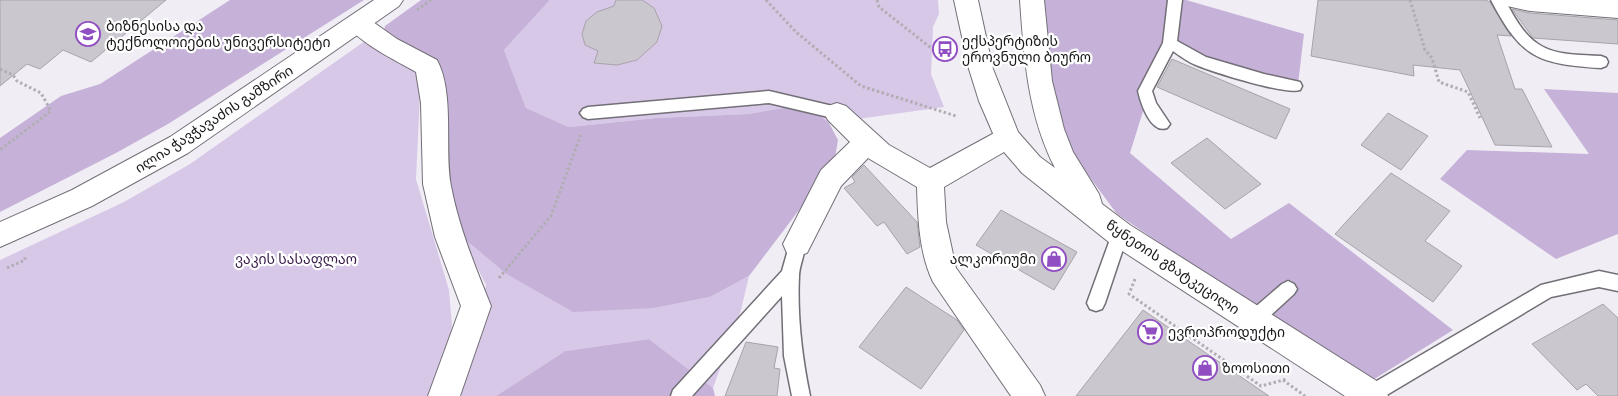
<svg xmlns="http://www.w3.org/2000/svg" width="1618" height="396" font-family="'IBM Plex Sans','Noto Sans Georgian',sans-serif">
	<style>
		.green { fill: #d8c8e8 }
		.forest { fill: #c6b2d8 }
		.building { fill: #cbc7cf; stroke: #a7a3aa }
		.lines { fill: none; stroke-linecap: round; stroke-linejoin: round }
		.service-casing { stroke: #736f77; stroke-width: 3 }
		.minor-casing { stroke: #736f77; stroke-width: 2 }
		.secondary-casing { stroke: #736f77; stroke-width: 2 }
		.path { stroke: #b0adb3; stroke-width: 3; stroke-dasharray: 2.5 2.5; stroke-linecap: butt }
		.service { fill: #fff; fill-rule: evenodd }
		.minor { fill: #fff; fill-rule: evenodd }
		.secondary { fill: #fff; fill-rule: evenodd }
		.labels { text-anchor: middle; stroke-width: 4.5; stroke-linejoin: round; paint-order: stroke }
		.poi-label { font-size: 14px; fill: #181719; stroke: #fff; text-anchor: start }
		.street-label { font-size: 14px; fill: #181719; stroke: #fff }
		.park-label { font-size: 14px; fill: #381d4c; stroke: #fff }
	</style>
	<rect width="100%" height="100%" fill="#f1edf5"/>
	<path class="green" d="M550,0h388l1,14 -6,13 -2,47 13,33 -115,16 -13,-11 -21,-6 -47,8 -92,4 -87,9 -43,-19 -22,-58z
		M365,41l56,32 -5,106 33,111 3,35 -4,27 -16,44h-432v-136l124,-58 66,-38z
		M462,237l43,36 150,35 55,-11 39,-21 -8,34 -28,78 -64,-49 -84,12 -69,45h-35l25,-111z"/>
	<path class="forest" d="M230,0h134l-196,124 -52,29 -116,59v-74l61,-42 39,-12z
		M421,0h129l-46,50 22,58 43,19 87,-9 92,-4 47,-8 21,6 13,11 9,17 -4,24 -85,112 -39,21 -55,11 -82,4 -68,-39 -43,-36 -16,-52 -12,-119 -50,-36 1,-4z
		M1039,0h147l118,34 -6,50 -135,-37 -33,106 101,86 58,-36 164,127 -85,53 -251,-169 -54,-73 -19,-55z
		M1544,89l74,4v141l-62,25 -116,-80 27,-29 122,4z
		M649,339l64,49 2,8h-219l69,-45z"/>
	<path class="building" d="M0,0h166l-75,62 -28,-12 -23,19 -13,-5 -27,22z
		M616,0h26l12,8 8,18 -5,16 -20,18 -20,5 -23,-2 4,-12 -13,-6 -3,-11 4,-13 11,-9 17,-6z
		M1318,0h167l5,2 21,34 -14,-1 18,54h7l30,58 -57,-2 -35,-75 -47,-5 1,11 -103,-20z
		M1512,9l18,4 88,7v24l-85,-6z
		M1172,59l118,50 -14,30 -119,-52z
		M1388,113l40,23 -27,34 -40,-25z
		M1207,138l54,46 -36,25 -54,-46z
		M864,165l53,57 3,25 -13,7 -23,-32 -7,4 -33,-38 11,-6 -3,-5z
		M1391,173l59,38 -25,30 37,25 -29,36 -98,-68z
		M1001,210l76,42 -23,38 -78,-45z
		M906,287l51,33 7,10 -43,59 -62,-42z
		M1603,304l15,14v78h-20l-12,-12 -9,6 -45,-46z
		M1143,310l126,86h-193z
		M746,342l32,5 -4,21 6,1 -3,27h-52z"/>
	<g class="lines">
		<defs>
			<path id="service" d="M1168,0h14l-5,41 29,16 58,17 36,8 2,4 -2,4c-15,5 -87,-18 -104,-25 -8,-3 -16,-9 -23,-14l-21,40 4,12 14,21 -3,4c-16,6 -26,-24 -29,-37l25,-48z
				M1491,0h14c27,52 41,54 96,56l5,2 2,4 -2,4 -5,2c-63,-4 -80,-10 -110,-68z
				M769,91l68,16 5,2 3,4 -3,4 -5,2 -68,-16 -181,16 -5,-2 -3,-4 3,-4 5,-2z
				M1120,227l6,2 2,5 -23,69 -3,6 -6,2 -6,-2 -3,-6 25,-69 2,-5z
				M797,237l6,2c5,11 -4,25 -4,37 -2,40 3,81 11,120h-18l-8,-40 -2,-60 -90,100h-21l2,-6 109,-119 9,-32z
				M1599,271l19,4v16l-19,-4 -48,10 -166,99h-24l2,-7 178,-104z
				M1288,281l6,3 3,5 -3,5 -36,33 -6,2 -6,-2 -3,-6 3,-6 36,-31z"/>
			<path id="minor" d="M1503,0h115v18l-88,-7 -23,-5z
				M358,14l8,3 31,22 40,21c18,33 7,89 14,126 8,42 24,80 40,120l-31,90h-32l33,-90 -26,-69 -12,-53 -2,-81 -5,-31c-19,-11 -59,-30 -70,-49l4,-6z
				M837,103l9,3 43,39 41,23 68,-37 9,-4 9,4 4,7 -4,7 -72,42 2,35 10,46 84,117 5,11h-34l-78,-114c-14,-29 -15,-64 -16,-95l-49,-29 -27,28 -34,67 -10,3 -10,-3 -4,-9 38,-74 29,-28 -22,-22 -4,-7 4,-7z"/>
			<path id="secondary" d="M374,0h29l-4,6 -211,147 -96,53 -92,41v-25l72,-32 98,-53z
				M954,0h24l15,69 25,63 22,25 15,11c-27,-53 -31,-109 -35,-168h24l8,81 12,48 9,23 26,42 3,10 28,21 253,160 5,11h-43l-235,-153 -88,-70 -24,-28 -19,-44 -10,-32z"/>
		</defs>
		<use href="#service" class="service-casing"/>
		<use href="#minor" class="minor-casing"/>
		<use href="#secondary" class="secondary-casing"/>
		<path class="path" d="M766,0l30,32 65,54 95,30
			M877,0l2,7 56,44
			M1410,0l15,50 7,8 7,24 29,10 12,26
			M417,10l14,-10
			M0,69l13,6 4,6 24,12 10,18 -51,39
			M7,268l18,-8v-5
			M499,278l52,-62 30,-82
			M1135,279l-6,15 132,92 26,-7
			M1283,380l22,16"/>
		<use href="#service" class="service"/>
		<use href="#minor" class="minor"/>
		<use href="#secondary" class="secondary"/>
	</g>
	<defs>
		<symbol id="university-ring" viewBox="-11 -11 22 22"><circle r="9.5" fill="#fff" stroke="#914ec2" stroke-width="1.5"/><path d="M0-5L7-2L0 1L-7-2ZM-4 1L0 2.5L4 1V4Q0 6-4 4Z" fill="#914ec2"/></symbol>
		<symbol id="bus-ring" viewBox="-11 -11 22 22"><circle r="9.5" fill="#fff" stroke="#914ec2" stroke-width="1.5"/><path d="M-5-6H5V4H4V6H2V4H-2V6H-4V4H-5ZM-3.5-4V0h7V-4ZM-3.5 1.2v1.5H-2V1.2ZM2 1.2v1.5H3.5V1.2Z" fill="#914ec2"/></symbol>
		<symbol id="shop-ring" viewBox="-11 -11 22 22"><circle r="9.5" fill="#fff" stroke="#914ec2" stroke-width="1.5"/><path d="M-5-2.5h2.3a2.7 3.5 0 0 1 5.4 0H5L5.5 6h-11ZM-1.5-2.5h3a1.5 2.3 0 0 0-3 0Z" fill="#914ec2"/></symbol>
		<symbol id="supermarket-ring" viewBox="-11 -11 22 22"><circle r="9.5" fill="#fff" stroke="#914ec2" stroke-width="1.5"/><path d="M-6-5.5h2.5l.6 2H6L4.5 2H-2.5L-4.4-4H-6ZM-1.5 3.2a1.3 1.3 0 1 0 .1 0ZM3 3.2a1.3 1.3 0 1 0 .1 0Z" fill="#914ec2"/></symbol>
	</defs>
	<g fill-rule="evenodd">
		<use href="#university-ring" x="74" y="20" width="28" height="28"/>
		<use href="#bus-ring" x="931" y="35" width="28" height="28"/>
		<use href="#shop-ring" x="1040" y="245" width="28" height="28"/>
		<use href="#supermarket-ring" x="1136" y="318" width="28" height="28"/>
		<use href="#shop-ring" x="1191" y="354" width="28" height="28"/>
	</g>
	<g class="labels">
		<g class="poi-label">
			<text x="106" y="31">ბიზნესისა და<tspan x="106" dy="16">ტექნოლოიების უნივერსიტეტი</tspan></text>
			<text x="962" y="46">ექსპერტიზის<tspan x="962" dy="16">ეროვნული ბიურო</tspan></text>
			<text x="1036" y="264" text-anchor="end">ალკორიუმი</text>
			<text x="1168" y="337">ევროპროდუქტი</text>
			<text x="1222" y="373">ზოოსითი</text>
		</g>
		<g class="street-label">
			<text transform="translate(214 119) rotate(-33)" y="5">ილია ჭავჭავაძის გამზირი</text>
			<text transform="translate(1173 267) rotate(34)" y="5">წყნეთის გზატკეცილი</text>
		</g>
		<g class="park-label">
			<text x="296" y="264">ვაკის სასაფლაო</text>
		</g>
	</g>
</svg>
